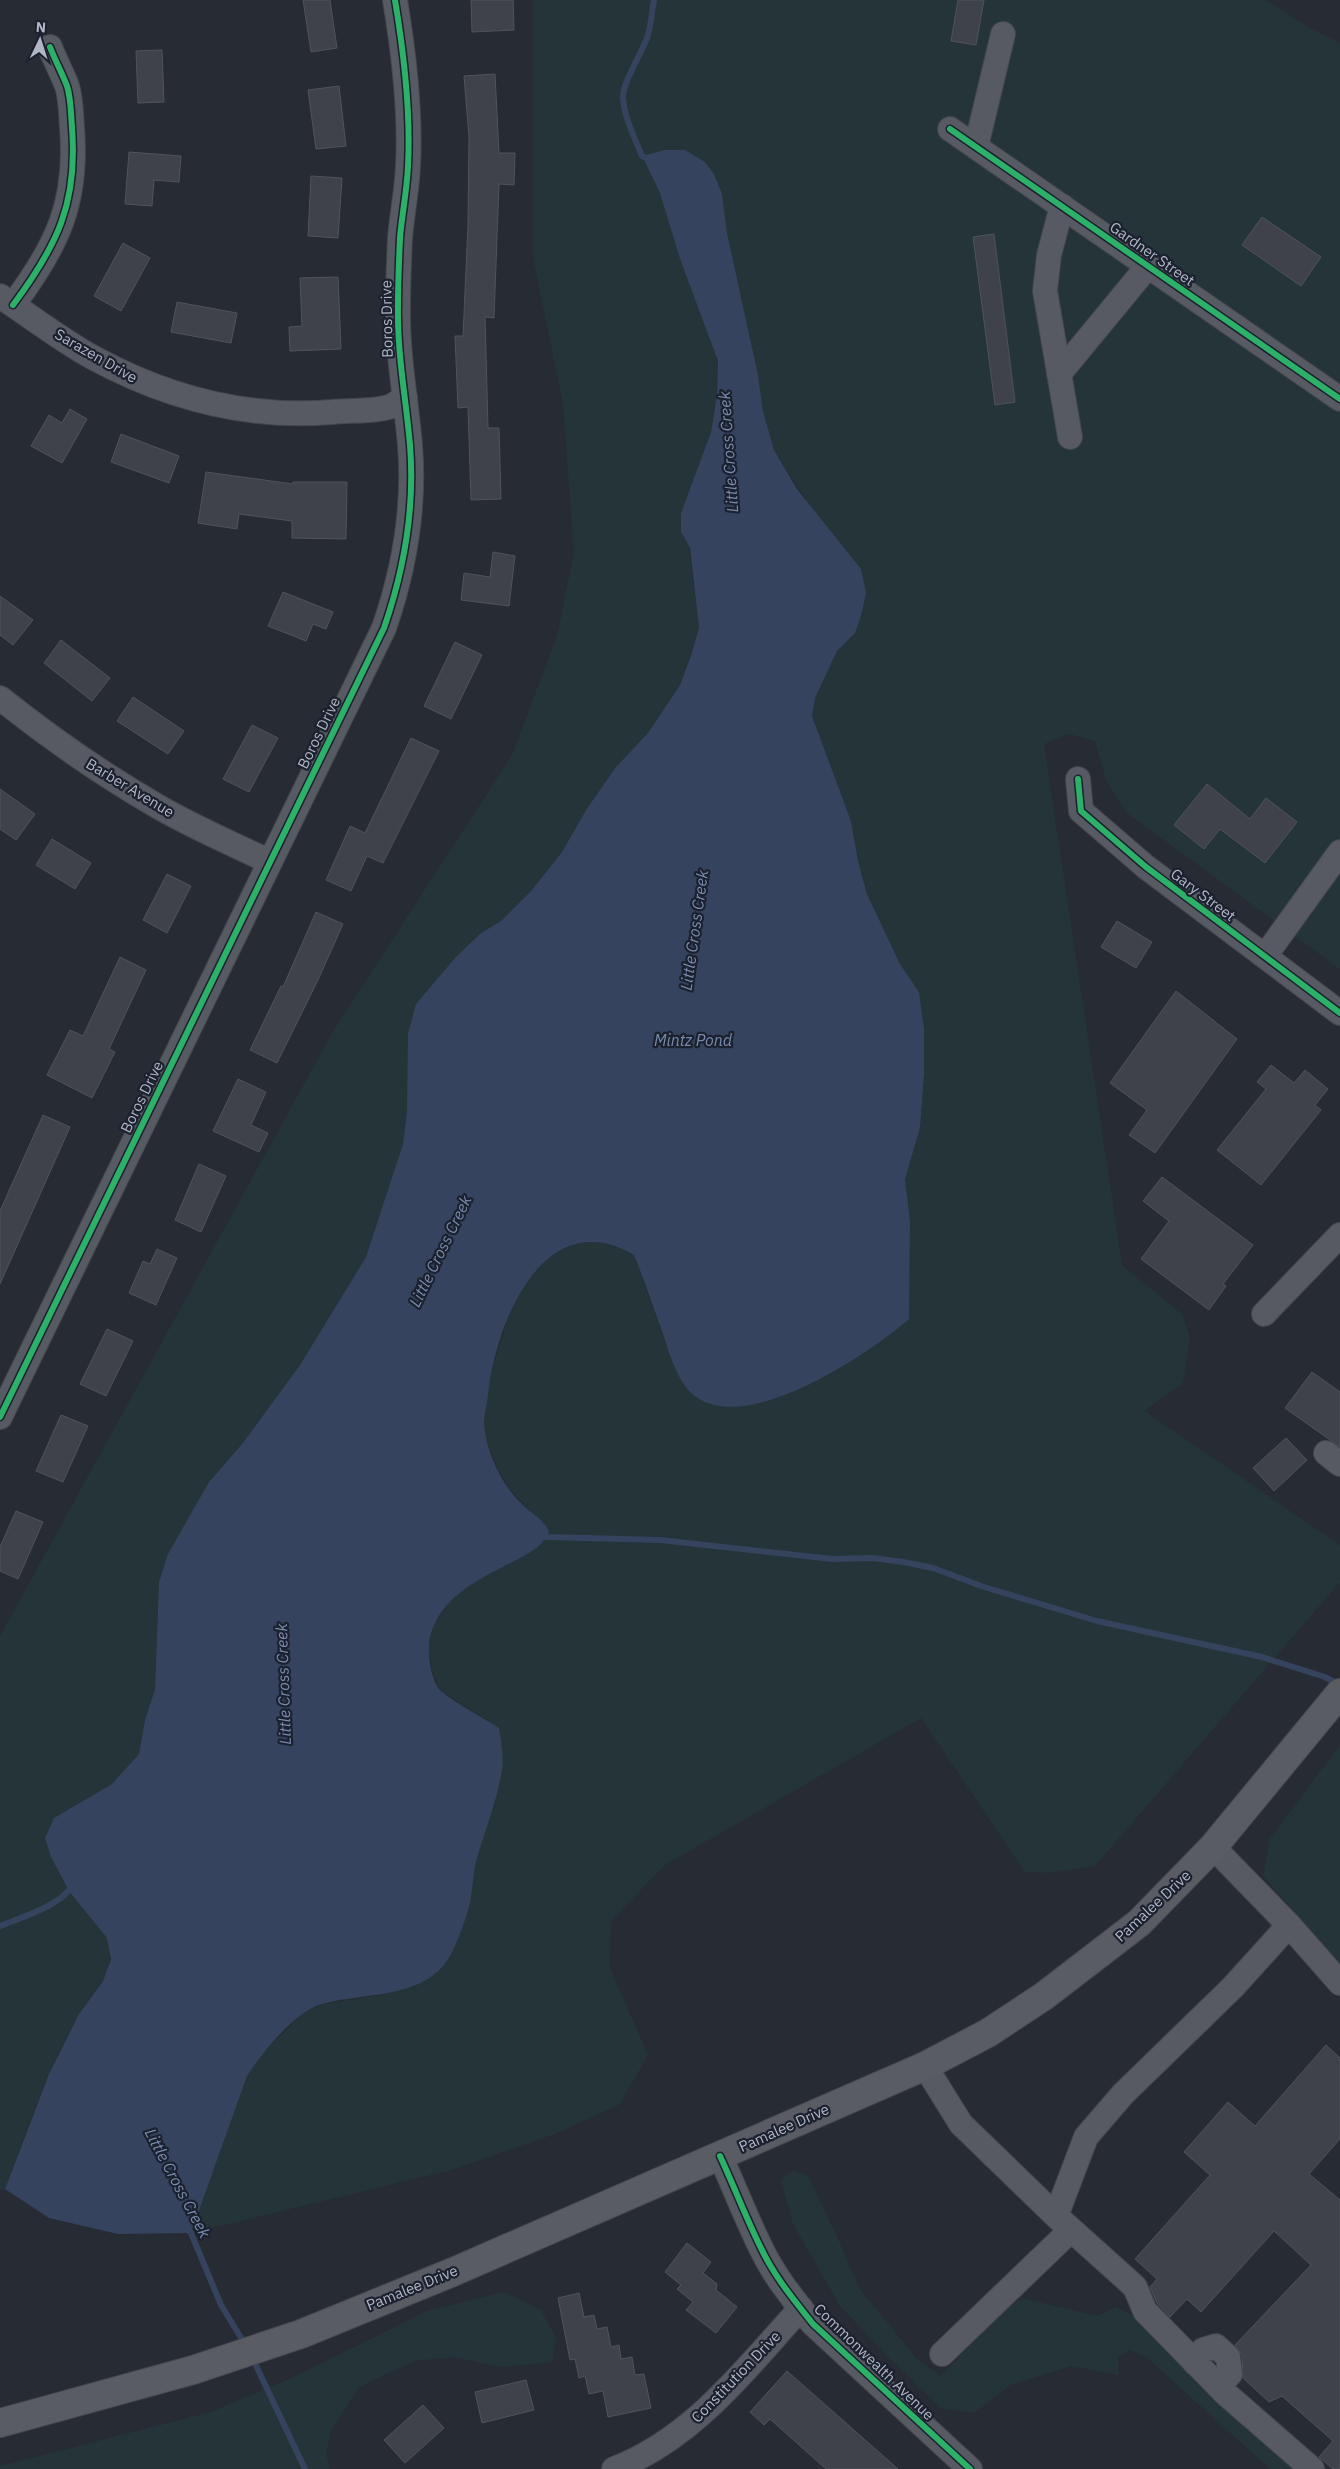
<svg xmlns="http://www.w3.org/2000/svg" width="1340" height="2469" font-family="'IBM Plex Sans',sans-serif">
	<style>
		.green { fill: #243439 }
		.water { fill: #36435e }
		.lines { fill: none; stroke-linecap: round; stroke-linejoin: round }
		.stream { stroke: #36435e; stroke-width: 6 }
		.building { fill: #3f424a; stroke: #4f535b }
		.minor-casing { stroke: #43464d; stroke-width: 26 }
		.major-casing { stroke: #454851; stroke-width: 30 }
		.minor { stroke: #575a62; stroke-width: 24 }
		.major { stroke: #5a5c64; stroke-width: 28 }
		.cycleway-casing { stroke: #1b212e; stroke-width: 9 }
		.cycleway { stroke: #2db169; stroke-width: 6 }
		.labels { text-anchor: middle; stroke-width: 4.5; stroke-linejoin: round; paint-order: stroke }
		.street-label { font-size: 15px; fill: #b1b6c5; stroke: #1b212e }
		.water-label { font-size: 16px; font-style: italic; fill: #7a8aac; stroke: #1b212e }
	</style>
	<rect width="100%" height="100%" fill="#272b34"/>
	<path class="green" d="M533,0h733l42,27 32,16v926l-213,-156 -21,-33 -11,-39 -26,-7 -25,10 78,521 61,50 7,24 -7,44 -39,28 196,134v37l-245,284 -46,7 -24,-1 -104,-154 -256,147 -54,56 -1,47 38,87 -28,49 -65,30 -104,36 -260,63 56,-157 12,-19 43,-43 20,-10 59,-9 89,-91 4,-36 28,-98 -3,-42 -59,-38 -8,-20 -4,-22 5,-22 15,-22 16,-16 68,-37 14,-27c-27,-21 -45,-42 -56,-75 -2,-6 -5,-12 -6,-18 -2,-26 9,-66 17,-90 4,-12 7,-27 14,-39 26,-49 66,-78 119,-47l38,106 13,25 225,-165 -5,-42 15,-51 4,-53v-47l-5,-36 -19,-28 -33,-70 -9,-33 -7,-40 -39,-105 3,-18 22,-47 18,-18 7,-20 4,-21 -92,-142 -11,-39 -5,-36 -31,-142 -5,-39 -80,-38 18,37 20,66 38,102 -1,34 -6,37 -30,81v19l8,16 10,80 -19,57 -32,49 -32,33 -30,43 -24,42 -31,39 -30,30 -20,12 -74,178 -4,33 -37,113 -66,108 -58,79 -33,38 -50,100 -4,107 -10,31 -6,34 -27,30 -58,34 -9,20c6,19 14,38 26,54 9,13 33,35 37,48 9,33 -14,49 -29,75 -32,54 -52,115 -74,174h-5v-553l332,-603 180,-278 45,-119 17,-83 -11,-149 -30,-146z
		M1340,1745v219l-77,-88 7,-37z
		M793,2170l15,6 28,58 23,54 58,71 24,17 57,-61 24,-17 75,18 19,-9 20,11 167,151h-33l-125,-113 -16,-6 -11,7v18l-47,-9 -61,19 -36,28 -33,-5 -49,-47 -52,-55 -47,-82 -12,-44z
		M503,2292l38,18 15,28 -4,24 -53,5 -44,-10 -41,4 -55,26 -28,44 -5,23 4,15h-330v-3l211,-54 85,-36 131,-65z"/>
	<path class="water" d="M665,150h20l20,12 9,12 8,20 5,39 31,142 5,36 11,39 23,39 64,80 5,23 -4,21 -7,20 -18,18 -22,47 -3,18 39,105 7,40 9,33 33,70 19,28 5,36v47l-4,53 -15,51 5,42 -1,98c-41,36 -179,129 -224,67 -10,-14 -16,-33 -21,-49 -10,-27 -19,-55 -30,-82 -90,-53 -139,69 -146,140 -1,11 -6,26 -3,37 4,26 19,56 38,73 9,9 21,14 26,27 -5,13 -19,21 -31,27 -35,19 -77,35 -88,78 -3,13 0,44 11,54 17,14 40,25 58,37 2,13 5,28 3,42 -4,27 -17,61 -25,88 -4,14 -4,30 -7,45 -4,16 -12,38 -20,53 -25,44 -86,36 -128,48 -28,8 -60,49 -75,72l-56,157 -73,1 -69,-16 -44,-29 44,-115 30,-60 24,-33 8,-22 -4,-21 -38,-47 -18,-34 -6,-19 9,-20 58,-34 27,-30 6,-34 10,-31 4,-107 9,-28 41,-72 33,-38 58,-79 66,-108 37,-113 4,-33 1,-77 8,-30 39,-46 26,-25 20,-12 30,-30 31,-39 24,-42 30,-43 32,-34 32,-48 11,-30 8,-27 -9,-80 -9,-16v-19l30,-81 6,-37 1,-34 -38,-102 -20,-66 -18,-37z"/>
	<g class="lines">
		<path class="stream" d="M649,159l-7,-3c-7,-18 -19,-41 -19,-60 0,-14 20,-45 25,-61 3,-11 4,-24 6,-35
			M541,1534l6,3 113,3 172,19 41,-1 30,4 30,6 51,19 113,34 165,36 63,20 15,8
			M0,1926c20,-8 63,-21 72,-41
			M185,2226l6,7 30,72 25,41
			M252,2357l53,112"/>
	</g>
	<path class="building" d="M303,0h27l7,48 -26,4z
		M471,0h42l1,30 -42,2z
		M958,0h26l-8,45 -25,-4z
		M162,50l2,52 -26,1 -2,-52z
		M495,74l4,79h16l-1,32 -15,-1 -5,134 -9,-1 3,111h11l2,71 -30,1 -3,-93 -10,1 -3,-72h8l5,-111 1,-89 -5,-60z
		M339,86l7,60 -30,3 -8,-59z
		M129,152l52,4 -2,26 -25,-2 -2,26 -27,-2z
		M311,176l31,2 -4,60 -30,-2z
		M1262,217l59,40 -20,29 -59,-41z
		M994,234l21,168 -20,3 -22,-168z
		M123,243l27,15 -29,53 -27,-15z
		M338,277l3,72 -51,2 -1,-24 13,-1 -2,-48z
		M177,302l60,11 -6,30 -60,-11z
		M70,409l17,10 -25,44 -31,-17 18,-31 13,8z
		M121,434l58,22 -10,27 -58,-21z
		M206,472l87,12v-2h54l-1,57 -54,-1v-17l-53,-7 -2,15 -39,-6z
		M493,552l22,4 -6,50 -48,-6 3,-27 26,4z
		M283,592l50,20 -7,17 -13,-5 -7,17 -38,-15z
		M0,596l33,24 -20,25 -13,-10z
		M61,640l49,38 -18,23 -48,-38z
		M455,642l27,13 -31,64 -27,-13z
		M133,697l51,34 -16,23 -51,-33z
		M252,725l26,13 -29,54 -26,-13z
		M411,738l28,13 -56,112 -16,-7 -16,35 -25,-11 24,-54 15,7z
		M1207,784l43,35 16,-21 31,24 -32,41 -45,-34 -16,20 -30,-24z
		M0,789l35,25 -19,26 -16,-11z
		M52,839l39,24 -16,26 -39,-24z
		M167,874l24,12 -24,47 -24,-13z
		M316,912l27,12 -25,56 -41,83 -27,-13 31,-64 2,1z
		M1117,921l35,21 -16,26 -35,-21z
		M120,957l26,13 -37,79 6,3 -23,46 -45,-23 23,-45 13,6z
		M1176,991l61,48 -82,114 -26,-18 18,-25 -37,-27z
		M1271,1065l23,18 11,-13 23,19 -13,16 6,5 -60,75 -44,-35 49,-61 -9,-7z
		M238,1079l28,13 -15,33 17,8 -9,19 -46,-21z
		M43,1115l27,12 -70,157v-73z
		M199,1164l27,12 -25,56 -26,-12z
		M1162,1177l91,68 -30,39 3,2 -17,24 -68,-51 28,-38 -26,-20z
		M157,1249l20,9 -21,47 -27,-12 14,-32 7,3z
		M107,1329l26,12 -27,55 -26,-12z
		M1312,1372l28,20v55l-55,-39z
		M61,1415l27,11 -25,56 -27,-11z
		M1286,1438l21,22 -33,31 -21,-23z
		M16,1511l27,11 -25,57 -18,-8v-24z
		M1326,2045l14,13v81l-31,35 31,26v269h-7l-14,-12 14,-16 -51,-45 -13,6 -26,-24 -1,-23 -7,-10 76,-80 -37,-34 -73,81 -14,-13 -17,18 -13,-14 -7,-16 7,-8 -22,-20 75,-84 -26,-23 44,-50 27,24z
		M687,2243l24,19 -8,11 14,11 -1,6 21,17 -21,26 -30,-23 7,-8 -16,-13 4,-4 -16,-13z
		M579,2293l5,24 10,-2 3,14 10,-2 4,20 8,-2 2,14 11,-2 3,18 9,-1 7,34 -43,9 -5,-26 -14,3 -4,-18 -6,2 -4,-19 -5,1 -12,-62z
		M787,2371l111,98h-72l-56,-50 -6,6 -14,-13z
		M526,2380l8,30 -52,13 -7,-31z
		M423,2405l21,23 -39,35 -21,-23z"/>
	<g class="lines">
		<defs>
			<path id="minor" d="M950,129l390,270
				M976,147l27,-113
				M1062,206l-13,49 -4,36 25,146
				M0,296c30,20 60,43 92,61 75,41 154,62 240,55 18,-2 40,0 57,-5 6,-2 11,-7 16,-10
				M13,305c44,-59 65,-102 59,-177 -1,-14 -1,-30 -5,-42 -5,-13 -12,-26 -17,-39
				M1059,374l89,-108
				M0,698c50,40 102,76 157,108 36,21 76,38 113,56
				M1078,779l3,32 65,56 194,146
				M1265,956l75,-104
				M1264,1314l76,-79
				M0,1417l384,-789c20,-58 31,-121 26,-183 -4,-46 -13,-92 -12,-139 0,-23 1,-46 2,-68 2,-24 7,-48 8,-72 3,-55 -4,-112 -13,-166
				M1326,1453l14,11
				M1213,1847l76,78 51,58
				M925,2066l36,58 95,92 79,71 10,24 81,83 86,75
				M720,2156c14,30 26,62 41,92 13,28 33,52 52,76l157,145
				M1056,2216l30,-79 37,-43 110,-107 56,-62
				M942,2354l129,-124
				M1195,2363l8,-13 13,-4 12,11 2,17 -12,12
				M614,2469c80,-31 130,-99 187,-161"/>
			<path id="major" d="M0,2423l193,-53 108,-36 152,-62 472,-206 63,-33 56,-37 95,-73 74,-76 127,-154"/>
		</defs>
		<use href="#minor" class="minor-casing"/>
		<use href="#major" class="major-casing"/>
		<use href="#minor" class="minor"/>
		<use href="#major" class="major"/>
		<defs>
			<path id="cycleway" d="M950,129l390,270
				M13,305c44,-59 65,-102 59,-177 -1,-14 -1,-30 -5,-42 -5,-13 -12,-26 -17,-39
				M1078,779l3,32 65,56 194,146
				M0,1417l384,-789c20,-58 31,-121 26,-183 -4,-46 -13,-92 -12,-139 0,-23 1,-46 2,-68 2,-24 7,-48 8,-72 3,-55 -4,-112 -13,-166
				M720,2156c14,30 26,62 41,92 13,28 33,52 52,76l157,145"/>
		</defs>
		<use href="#cycleway" class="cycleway-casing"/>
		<use href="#cycleway" class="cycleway"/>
	</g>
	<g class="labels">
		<g class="street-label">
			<text transform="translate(1152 254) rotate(35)" y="5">Gardner Street</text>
			<text transform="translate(387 319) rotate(-91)" y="5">Boros Drive</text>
			<text transform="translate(96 356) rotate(30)" y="5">Sarazen Drive</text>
			<text transform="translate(319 733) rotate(-64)" y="5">Boros Drive</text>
			<text transform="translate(130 788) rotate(31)" y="5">Barber Avenue</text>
			<text transform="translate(1203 895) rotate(37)" y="5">Gary Street</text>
			<text transform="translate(142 1097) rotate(-64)" y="5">Boros Drive</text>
			<text transform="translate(1153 1906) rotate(-43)" y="5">Pamalee Drive</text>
			<text transform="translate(784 2128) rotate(-24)" y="5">Pamalee Drive</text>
			<text transform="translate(412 2288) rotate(-22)" y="5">Pamalee Drive</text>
			<text transform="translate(874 2362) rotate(44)" y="5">Commonwealth Avenue</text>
			<text transform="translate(736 2377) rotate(-46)" y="5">Constitution Drive</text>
		</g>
		<g class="water-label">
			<text transform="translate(728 452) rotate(-94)" y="6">Little Cross Creek</text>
			<text transform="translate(694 930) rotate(-82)" y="6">Little Cross Creek</text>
			<text x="693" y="1046">Mintz Pond</text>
			<text transform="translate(440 1251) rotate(-64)" y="6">Little Cross Creek</text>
			<text transform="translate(283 1684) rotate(-92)" y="6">Little Cross Creek</text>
			<text transform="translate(178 2183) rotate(62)" y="6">Little Cross Creek</text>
		</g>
	</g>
	<g transform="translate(40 40) rotate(4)" stroke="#1b212e" stroke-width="4" paint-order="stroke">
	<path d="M0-4L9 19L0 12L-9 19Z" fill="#b1b6c5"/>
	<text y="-8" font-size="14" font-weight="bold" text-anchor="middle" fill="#b1b6c5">N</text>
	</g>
</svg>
